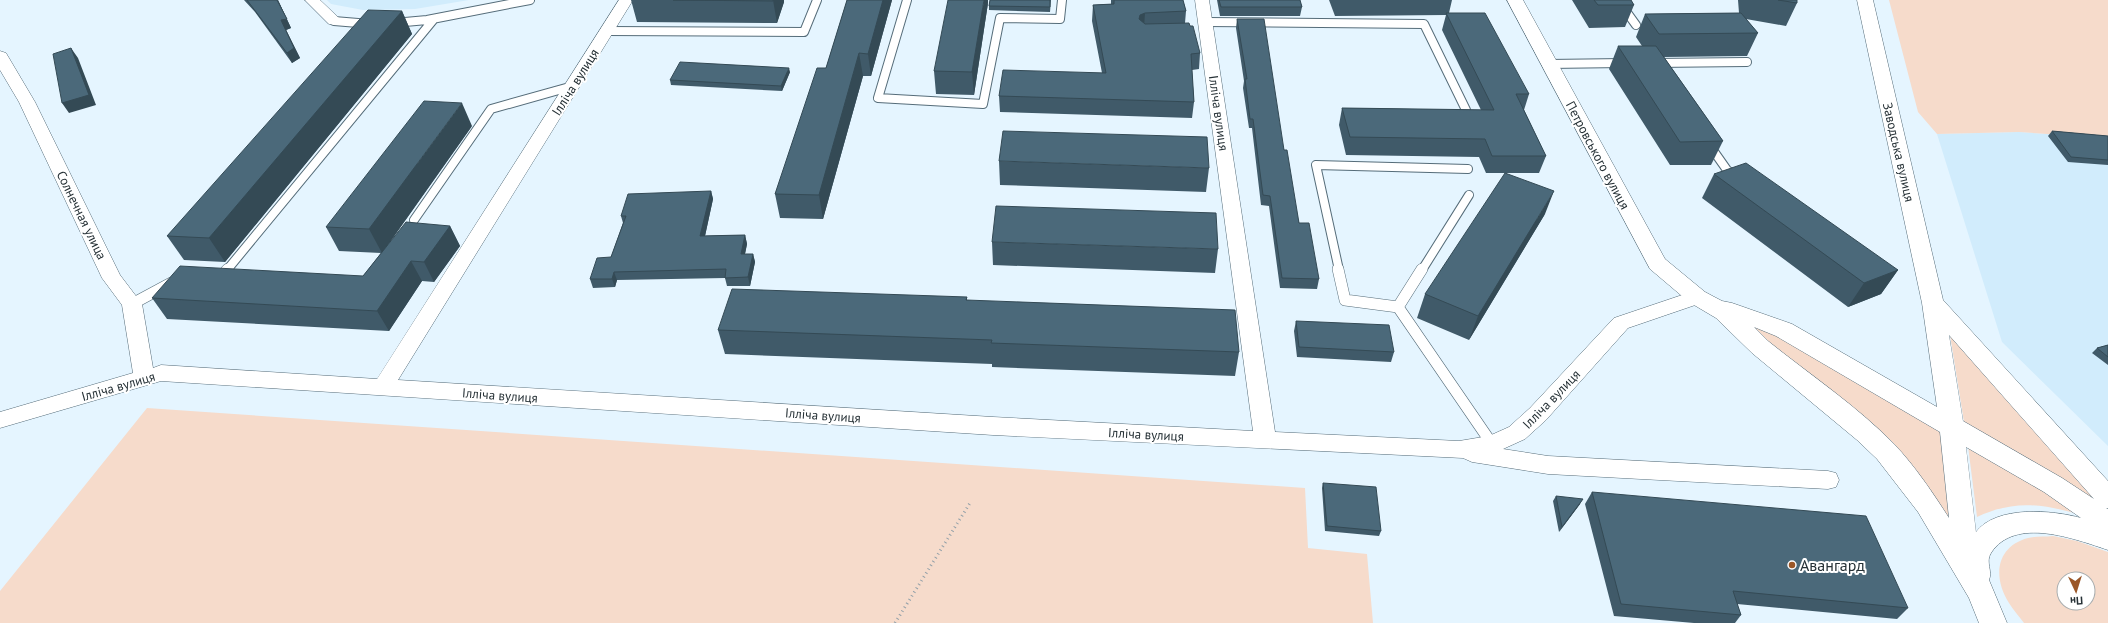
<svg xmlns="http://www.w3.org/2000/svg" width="2108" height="623" font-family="'PT Sans',sans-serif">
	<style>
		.built { fill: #d1ecfc }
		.green { fill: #f6dbcb; fill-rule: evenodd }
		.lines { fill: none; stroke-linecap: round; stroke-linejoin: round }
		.lane-far1-casing { stroke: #556c79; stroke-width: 10 }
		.lane-casing { stroke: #556c79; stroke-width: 12 }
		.street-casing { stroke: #556c79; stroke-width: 1 }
		.secondary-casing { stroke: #556c79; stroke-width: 1 }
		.path { stroke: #92a0a8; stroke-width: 3; stroke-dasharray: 1 3.5; stroke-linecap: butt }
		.lane-far1 { stroke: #fff; stroke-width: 8 }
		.lane { stroke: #fff; stroke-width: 11 }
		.street { fill: #fff; fill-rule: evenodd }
		.secondary { fill: #fff; fill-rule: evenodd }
		.wall { fill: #405a69 }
		.shaded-wall { fill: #344a55 }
		.building { fill: #4b697a; stroke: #344a55 }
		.poi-dot { fill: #9b5728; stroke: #fff; stroke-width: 1.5 }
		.labels { text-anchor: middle; stroke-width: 4; stroke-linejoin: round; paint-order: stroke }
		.street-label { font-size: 13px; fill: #263136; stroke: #fff }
		.near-poi-label { font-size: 16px; fill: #263136; stroke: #fff; text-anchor: start }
	</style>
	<rect width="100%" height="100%" fill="#e5f5ff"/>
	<path class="built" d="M327,0h142l-54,9 -52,1 -32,-6z
		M2019,132l89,6v308l-106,-104 -65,-208z"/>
	<path class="green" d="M1889,0h219v138l-89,-6 -82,2 -19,-22z
		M1730,306l210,126 11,92z
		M1950,335l153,173 -138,-80z
		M147,408l1158,80 3,60 59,6 6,69h-1373v-32z
		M1968,446l55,29 51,38c-36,-10 -63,-12 -97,4z
		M2053,536l24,5 31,11v71h-84c-5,-7 -11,-13 -15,-20 -16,-25 -14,-56 19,-65 7,-2 17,-1 25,-2zM2064,579h24v24h-24z"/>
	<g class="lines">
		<defs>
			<path id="lane-far1" d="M907,0l-29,98 105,6 17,-86 60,1 2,-19
				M1618,0l18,25
				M334,21l36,3
				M1206,22l218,2 42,86
				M394,23l33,-3 103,-20
				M607,31l197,1 13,-32
				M1654,63l93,-1
				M1548,64l76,-1
				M1708,143l19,27 11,8
				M414,220l77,-111 82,-23
				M227,270l207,-251
				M1339,270l-23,-105 152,4
				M1422,270l47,-75"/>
			<path id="lane" d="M1338,269l7,31 53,7 94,137
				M226,271l2,-2
				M132,304l39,-21
				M1398,307l24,-38"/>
			<path id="street" d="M305,0h15l22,21 -3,3h-10z
				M619,0h14l-235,380 595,37 260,14 -58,-431h14l66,432 184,9 30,-5 20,-9 21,-19 84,-90 83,-28 7,2 3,5 -3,5 -76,26 -82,92 -21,19 -22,10 45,7 280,15 8,2 3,7 -3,7 -8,2 -280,-15 -76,-12 -9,-4 -470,-23 -832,-54 -161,47v-16l133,-39 -11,-68 -20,-27 -83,-176 -19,-32v-19l6,2 29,49 85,173 22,29 11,64 8,-3 216,14z"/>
			<path id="secondary" d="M1507,0h16l142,259 40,33 17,9 10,2 60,21 145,83 -15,-104 -65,-303h16l70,300 165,181v27h-2l2,1v41c-33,-11 -93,-34 -117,3 -6,9 2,18 -2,27l18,43h-28l-10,-25 -51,-86 -41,-53 -20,-19 -105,-87 -36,-35 -27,-16 -39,-33zM1754,327l22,9 164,96 9,86c-16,-25 -34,-52 -55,-74 -37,-38 -85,-70 -126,-103zM1949,335l145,164 -32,-21 -99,-57zM1966,447l78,45 37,26c-28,-8 -85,-13 -105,14z"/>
		</defs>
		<use href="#lane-far1" class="lane-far1-casing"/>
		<use href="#lane" class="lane-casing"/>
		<use href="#street" class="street-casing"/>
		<use href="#secondary" class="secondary-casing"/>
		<path class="path" d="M895,623l75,-120"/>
		<use href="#lane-far1" class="lane-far1"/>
		<use href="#lane" class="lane"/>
		<use href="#street" class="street"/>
		<use href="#secondary" class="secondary"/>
	</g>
	<path class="wall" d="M244,0h34l13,28 -5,2 14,28 -8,5 -37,-51z
		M631,0h153v2l-7,21 -140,-1z
		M847,0h45l-21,76h-8l-40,143 -43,-1 -5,-24 51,-126z
		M990,0h61l-1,12 -61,-2v-4z
		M1111,0h72l3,11 -1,12 15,30 -1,16 -7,1 2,32 -2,16 -192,-6 -1,-16 103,-23 -10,-52 1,-16 18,-1z
		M1217,0h83l2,7 -2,9h-80z
		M1329,0h123l-3,13 80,81 -5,16 22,46 -7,17h-53l-7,-16 -133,-2 -7,-30 3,-17 139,2 -39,-80 4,-15 -111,1z
		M1572,0h59l3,5 -9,22 -36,1z
		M1738,0h59v3l-11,23 -40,-7 12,14 -11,23 -83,1 59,84 -12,24h-41l-61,-96 9,-23h24l-6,-9 9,-23 94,-1z
		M988,3l-14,92 -38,-1 -2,-23z
		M402,11l10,23 -187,228 -41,-2 -17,-24z
		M1237,19l47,131 15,73 20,56 -2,10 -37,-1 -11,-82 -8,-1 -9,-77h-3l-6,-40 1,-7 -8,-53z
		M790,72l-8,19 -111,-6 -1,-5z
		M472,126l-84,119 62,-19 10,20 -26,36 -12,-1 -33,50 -222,-12 -15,-21 211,-22 18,-23 -42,-2 -13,-24z
		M2052,131l56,5v29l-40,-3 -20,-26z
		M999,161l210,7 -3,24 -206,-7z
		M1714,174l184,96 -17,24 -33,13 -146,-109z
		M711,191l2,8 -8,37 40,-1 2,9 -2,10h8l2,8 -5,24h-23l-2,-8 -108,2 -2,7 -22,1 -3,-9 21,-22 12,-34 -2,-7z
		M1545,214l-76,126 -52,-22 8,-24z
		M992,242l226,7 -3,24 -222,-8z
		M967,297v3l272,52 -4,24 -243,-9v-3l-267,-10 -7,-24z
		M1296,321l98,31 -3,10 -94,-5 -3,-26z
		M2108,345v20l-16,-12 5,-5z
		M1323,483l58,48 -2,5 -54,-5 -3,-43z
		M1592,492l316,116 -11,11 -160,-15 4,11 -6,8h-41l-80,-7 -29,-112z
		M1556,496l24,8 -21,28 -6,-31z"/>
	<path class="shaded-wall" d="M278,0l13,28 -5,2 14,28 -8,5 -5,-10z
		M773,0h11v2l-7,21z
		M883,0h9l-21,76 -3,-22z
		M984,0h4v3l-14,92 -2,-23z
		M402,11l10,23 -187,228 -16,-24z
		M1145,13l-1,15 -5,-9 1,-4z
		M71,48l7,10 18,47 -27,8 -7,-10z
		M859,53l4,23 -40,143 -4,-24z
		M789,68l1,4 -8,19 -1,-5z
		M462,103l10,23 -90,127 -13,-24z
		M711,191l2,8 -10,46 -3,-9z
		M1554,191l-9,23 -76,126 9,-24z
		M450,226l10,20 -26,36 -10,-20z
		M745,235l2,9 -4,19 -2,-9z
		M753,254l2,8 -5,24 -2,-9z
		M411,261l11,20 -33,50 -12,-20z
		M1898,270l-17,24 -33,13 16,-24z
		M614,272l3,8 -2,7 -3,-8z
		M1583,499l-3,5 -21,28 3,-5z"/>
	<path class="building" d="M247,0h30l10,19 -6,1 13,28 -7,5z
		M673,0h100v1z
		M847,0h36l-15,54 -9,-1 -40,142 -44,-1 42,-126h9z
		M948,0h36l-12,72 -38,-1z
		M990,0h60v7l-61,-1z
		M1114,0h69l3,11 -41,2 -5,2 -1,4 6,5 44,-1 1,3h3l7,27 -9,1 3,48 -195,-6 4,-26 103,3 -13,-68 21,-1z
		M1219,0h81l2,7h-81z
		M1594,0h37l3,5h-36z
		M1778,0h19v3z
		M368,10l34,1 -193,227 -42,-2z
		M1446,13h39l44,81h-13l30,62h-54l-7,-17 -135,-2 -8,-29 152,2z
		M1741,13l17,20 -99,1 -14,-20z
		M1237,19h27l20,131h3l12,73h10l10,56 -37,-1 -12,-82 -7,-1 -10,-76h-3l-5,-40h2z
		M1618,46h38l67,95 -43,1z
		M71,48l18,47 -27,8 -9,-49z
		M680,62l109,6 -8,18 -111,-6z
		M424,101l38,2 -93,126 -43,-2z
		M1003,131l204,6 2,31 -210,-7z
		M2052,131l56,5v24l-37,-3z
		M1746,163l152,107 -34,13 -150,-109z
		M1505,173l49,18 -76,125 -53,-22z
		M711,191l-11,45 45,-1 -4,19h12l-5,23 -23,1 1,-9 -112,3 -2,7h-22l7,-21 14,-1 15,-41h-5l7,-22z
		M996,206l220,7 2,36 -226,-7z
		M406,222l44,4 -26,36 -13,-1 -34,50 -225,-13 28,-32 183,10z
		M732,289l235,8 -1,3 269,10 4,42 -248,-9 1,-3 -274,-10z
		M1296,321l93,4 5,27 -95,-5z
		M2108,345v12l-11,-9z
		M1323,483l53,4 5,44 -54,-5z
		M1592,492l274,24 42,92 -175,-17 8,24 -120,-11z
		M1556,496l27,3 -21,28z"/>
	<circle class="poi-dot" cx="1792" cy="565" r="4"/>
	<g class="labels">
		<g class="street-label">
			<text transform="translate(575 82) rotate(-58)" y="5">Ілліча вулиця</text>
			<text transform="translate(1219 113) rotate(82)" y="5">Ілліча вулиця</text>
			<text transform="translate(1899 152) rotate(77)" y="5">Заводська вулиця</text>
			<text transform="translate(1598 155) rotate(62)" y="5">Петровського вулиця</text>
			<text transform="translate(82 215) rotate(64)" y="5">Солнечная улица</text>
			<text transform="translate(118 386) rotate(-16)" y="5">Ілліча вулиця</text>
			<text transform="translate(500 395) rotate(4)" y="5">Ілліча вулиця</text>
			<text transform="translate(1551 399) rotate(-46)" y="5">Ілліча вулиця</text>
			<text transform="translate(823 415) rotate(4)" y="5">Ілліча вулиця</text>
			<text transform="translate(1146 434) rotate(3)" y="5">Ілліча вулиця</text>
		</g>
		<g class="near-poi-label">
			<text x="1800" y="571">Авангард</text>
		</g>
	</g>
	<g transform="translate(2076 591) rotate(176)"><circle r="19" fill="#ffffff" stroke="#a8adaf"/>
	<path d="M0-3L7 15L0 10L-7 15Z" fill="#9b5728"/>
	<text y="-6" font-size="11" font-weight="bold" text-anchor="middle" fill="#263136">Пн</text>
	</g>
</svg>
